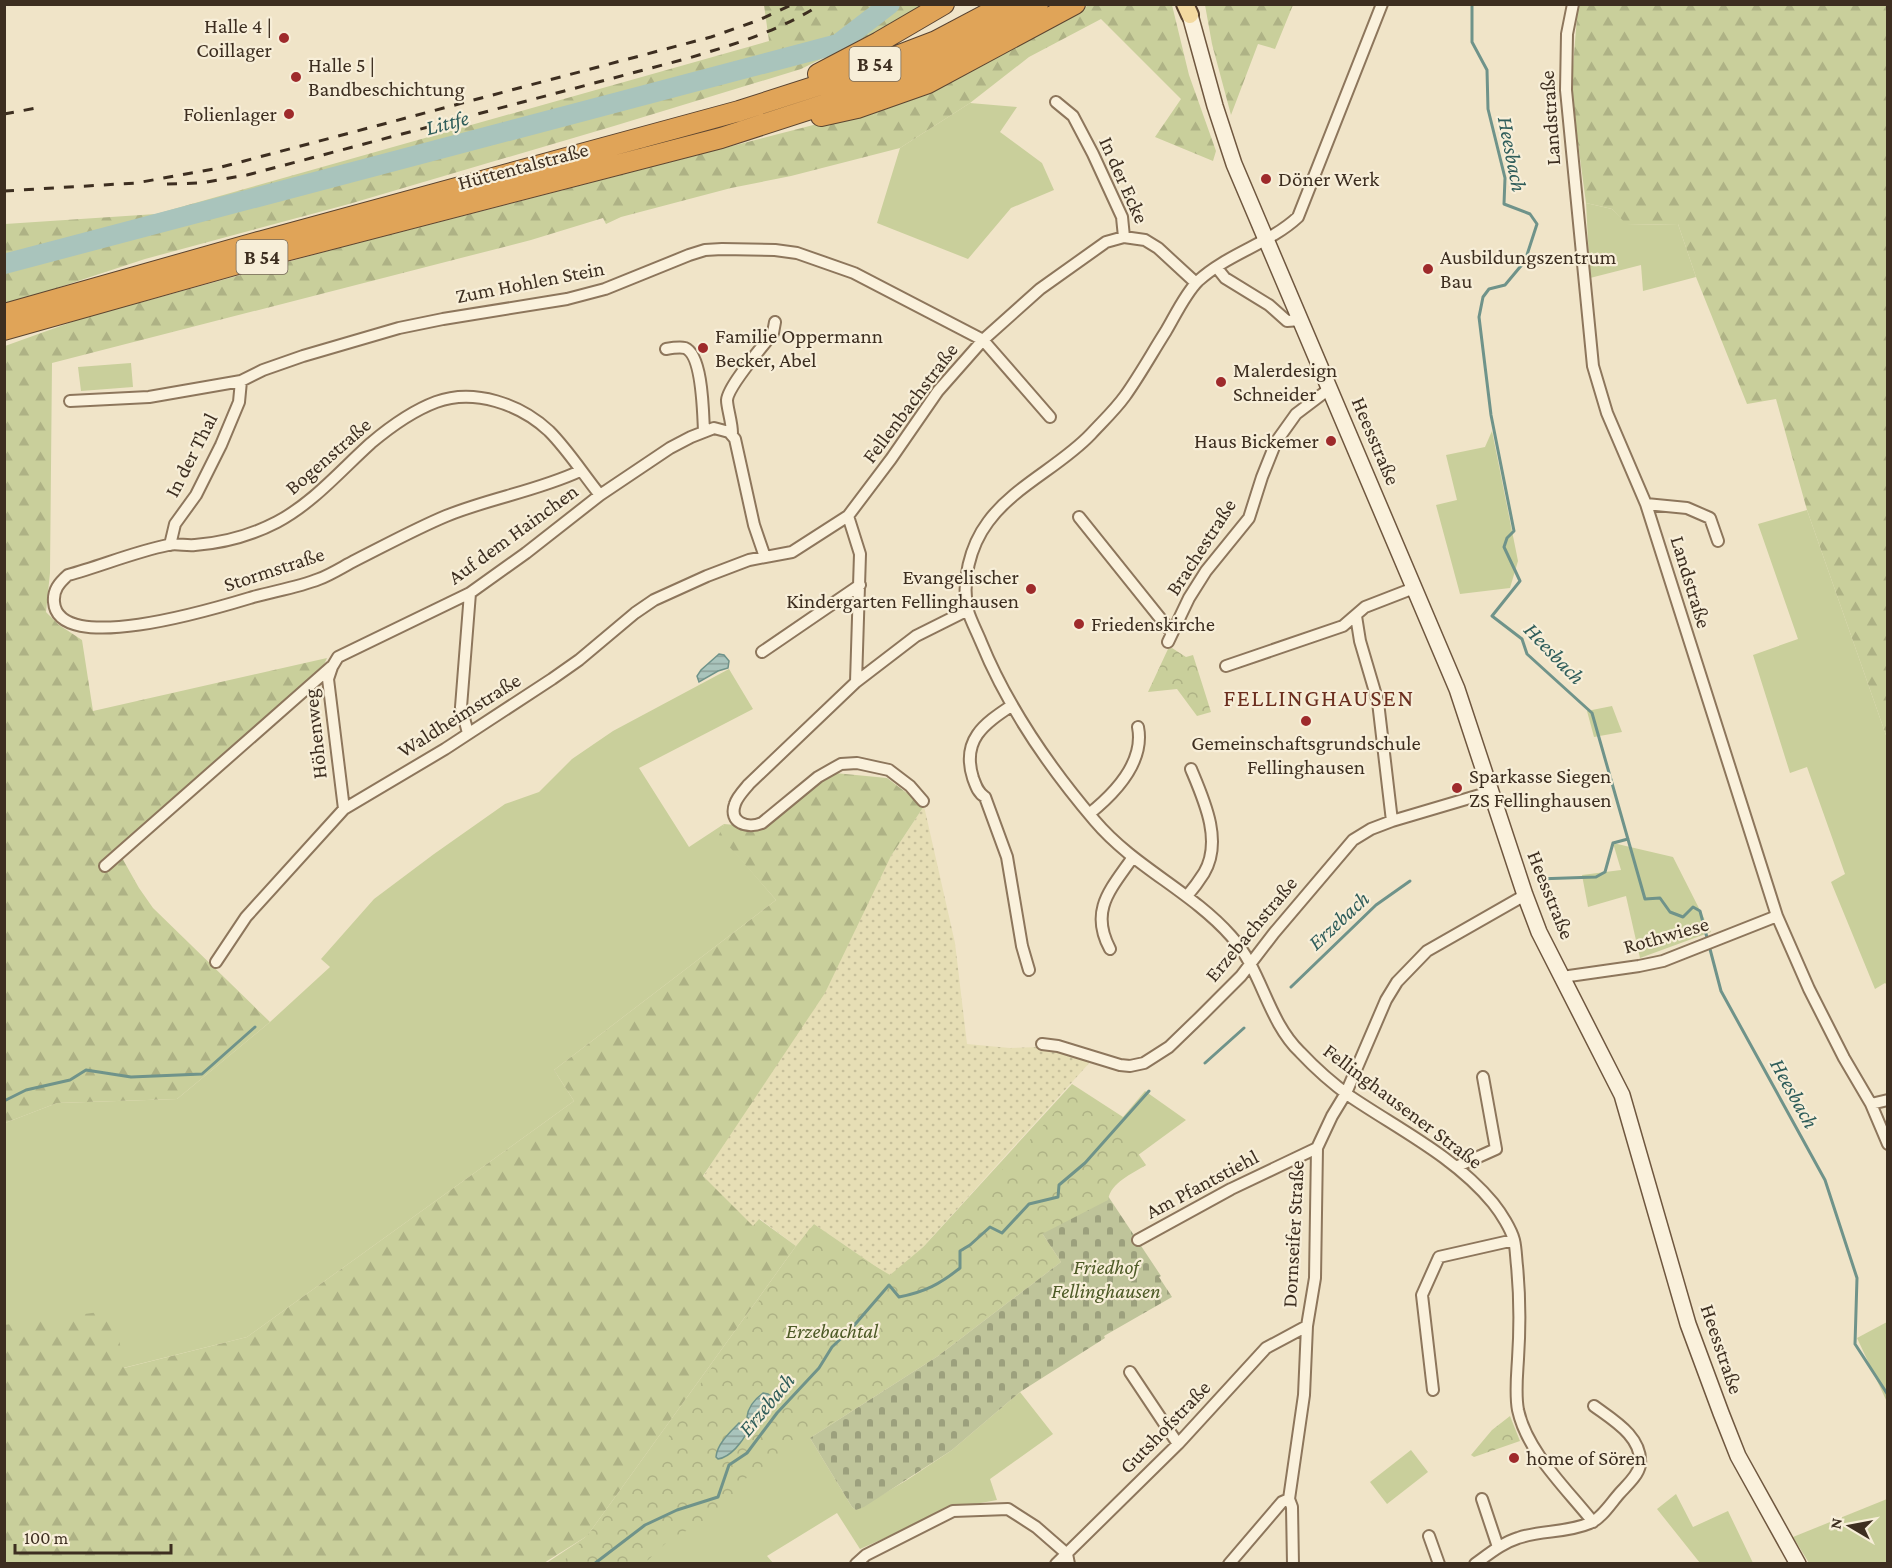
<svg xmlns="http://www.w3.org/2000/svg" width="1892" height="1568" font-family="'Crimson Pro',serif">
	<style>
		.farmland { fill: url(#farmland-dots) }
		.grass { fill: #c9cf9b }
		.forest { fill: url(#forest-firs) }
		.cemetery { fill: url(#cemetery-stones) }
		.park { fill: url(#park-crowns) }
		.water { fill: url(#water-rules); stroke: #6f938a; stroke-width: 1.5 }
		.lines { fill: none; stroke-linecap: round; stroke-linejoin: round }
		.stream { stroke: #6f938a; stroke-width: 3 }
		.river { stroke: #a9c4bc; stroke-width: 20 }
		.street-casing { stroke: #8d765c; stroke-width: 14 }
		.secondary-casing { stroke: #6f573f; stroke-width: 18 }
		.primary-casing { stroke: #5b4430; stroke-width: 20 }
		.highway-casing { stroke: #5b4430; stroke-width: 22 }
		.street { stroke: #faf1dc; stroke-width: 10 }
		.secondary { stroke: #faf1dc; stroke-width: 15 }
		.primary { stroke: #f3d9a0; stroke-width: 16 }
		.highway { stroke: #e0a458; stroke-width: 20 }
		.rail { stroke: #3d2e20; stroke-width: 3; stroke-dasharray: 10 10; stroke-linecap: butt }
		.poi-dot { fill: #9e2a2b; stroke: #f7eed8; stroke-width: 2 }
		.labels { text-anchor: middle; stroke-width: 4.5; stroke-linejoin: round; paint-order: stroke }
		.shield { fill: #f7eed8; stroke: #756857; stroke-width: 1.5 }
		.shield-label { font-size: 20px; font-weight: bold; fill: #3d2e20 }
		.poi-label { font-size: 21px; fill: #3d2e20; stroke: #f7eed8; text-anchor: start }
		.street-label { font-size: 21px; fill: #3d2e20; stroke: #f7eed8 }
		.park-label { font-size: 21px; font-style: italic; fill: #4d5a26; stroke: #f7eed8 }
		.water-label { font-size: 22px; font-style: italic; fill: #2f5d5a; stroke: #f7eed8 }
		.quarter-label { font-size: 24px; letter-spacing: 1.5px; fill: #6b2e1e; stroke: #f7eed8 }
	</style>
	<defs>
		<pattern id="farmland-dots" width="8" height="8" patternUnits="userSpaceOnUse" patternTransform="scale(1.5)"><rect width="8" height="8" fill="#e6deb5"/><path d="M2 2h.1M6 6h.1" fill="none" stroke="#c6bf9b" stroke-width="1.8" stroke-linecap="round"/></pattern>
		<pattern id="forest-firs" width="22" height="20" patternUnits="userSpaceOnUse" patternTransform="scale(1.5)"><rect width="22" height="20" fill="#c9cf9b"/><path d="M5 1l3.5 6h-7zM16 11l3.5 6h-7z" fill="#aeb285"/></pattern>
		<pattern id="cemetery-stones" width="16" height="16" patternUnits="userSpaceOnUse" patternTransform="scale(1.5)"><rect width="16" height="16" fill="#bfc49a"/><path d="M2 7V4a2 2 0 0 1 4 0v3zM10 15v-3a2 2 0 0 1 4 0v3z" fill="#9ca07d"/></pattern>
		<pattern id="park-crowns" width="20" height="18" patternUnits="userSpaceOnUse" patternTransform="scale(1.5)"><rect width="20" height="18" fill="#c9cf9b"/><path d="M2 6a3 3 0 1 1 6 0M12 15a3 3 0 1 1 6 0" fill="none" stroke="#aeb285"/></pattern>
		<pattern id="water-rules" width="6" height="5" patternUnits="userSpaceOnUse" patternTransform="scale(1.5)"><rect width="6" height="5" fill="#a9c4bc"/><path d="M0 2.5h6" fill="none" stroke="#8ba098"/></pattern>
	</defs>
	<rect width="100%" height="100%" fill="#f0e4c8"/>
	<path class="farmland" d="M924,806l31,137 12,101 43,4 30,-1 52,13 -198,219 -80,-55 -18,22 -36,-27 -7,8 -50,-50 62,-99 126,-222z"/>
	<path class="grass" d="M970,103l47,4 -17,25 42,31 12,27 -43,18 -43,51 -91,-36 23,-75z
		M1586,203l26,6 16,16 50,-1 18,53 -53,14 -2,-26 -51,13z
		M131,363l2,24 -52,4 -3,-24z
		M1492,431l26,130 -8,27 -50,6 -24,-89 21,-5 -11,-45 39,-8z
		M1807,510l80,228v247l-2,-2 -10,6 -44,-107 14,-8 -38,-107 -17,6 -37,-118 45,-16 -40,-115z
		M729,669l24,40 -114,59 50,79 35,-23 -4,11 56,65 -222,170 20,31 -327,236 -124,31 -118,-43v-202l52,-20 120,-4 93,-77 60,-55 -9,-8 53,-60 60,-45 71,-50 34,-12 33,-33 41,-28z
		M1612,706l10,26 -28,5 -7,-26z
		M1613,843l60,14 38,75 -71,26 -14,-62 -38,11 -6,-32 39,-5z
		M1072,1084l51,33 22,-26 41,29 -86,63 -60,47 21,32 -123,94 -128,82 42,69 4,3 51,-30 45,-30 68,-58 33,42 -63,45 7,21 -44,8 -93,41 -23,-36 -70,43 6,7 -228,1 42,-28 209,-290 18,-22 80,55z
		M1887,1322v80l-30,-64z
		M1411,1450l17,22 -41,32 -17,-22z
		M1676,1494l17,33 35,-16 25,52h-53l-43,-54z
		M1887,1499v64h-19l-2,-1 -3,2 -54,-1 -16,-26z"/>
	<path class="forest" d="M764,5h160l-32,19 -91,45 -187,57 -265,78 -204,55 -140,46v-81l151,-10 613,-173z
		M1089,5h83l17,70 27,76 -3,10 -58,-24 26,-38 -80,-80 -72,38 -59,46 -70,45 -109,28 -60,12 -110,29 -15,7 -3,-6 -72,22 -479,123 -2,210 -4,39 13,13 23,15 11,71 234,-53 -6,13 -40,39 -164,139 22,39 14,20 117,114 -93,77 -120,4 -52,20v-777l75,-27 255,-70 544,-141 65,-26z
		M1205,5h88l-18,44 -17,-5 -27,71 -19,-71z
		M1578,5h309v733l-80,-228 -31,-111 -29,5 -51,-127 -18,-53 -51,1 -15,-16 -26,-6 -15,-112z
		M835,773l52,5 37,28 -33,50 -66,137 -122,183 50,50 6,-7 37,27 -209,290 -43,27h-539l-1,-238 110,-15 10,58 123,-31 327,-236 -20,-31 222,-170 -57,-65 5,-11 23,2z"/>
	<path class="cemetery" d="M1100,1184l61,92 -2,1 13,20 -68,39 1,2 -85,54 -68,58 -88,57 -8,3 -4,-3 -42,-69 128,-82 123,-94 -21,-32z"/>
	<path class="park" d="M1172,648l14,9 7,-2 18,57 -14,4 -20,-27 -29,3 20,-43z
		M1073,1089l48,31 -2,6 27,39c-14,9 -35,17 -38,35l-66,34 15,29 -153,114 -156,99 -20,26 -22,19 -36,18 -22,21 -8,4h-79l91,-100 49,-81 109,-155 80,47 69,-58 90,-98z
		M1510,1416l10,25 -46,16 -3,-2 21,-25z"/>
	<path class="water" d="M719,654l5,1 5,6 -1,7 -10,3 -19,11 -2,-6 4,-6z
		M763,1393l5,1 8,6 -1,5 -17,20 -11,-8c1,-10 8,-18 16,-24z
		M739,1423l9,8c-6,11 -17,26 -30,28l-2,-2c1,-13 14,-25 23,-34z"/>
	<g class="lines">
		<path class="stream" d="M1472,4v38l15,28 1,39 17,69 -1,26 26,10 7,10 -12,37 -20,24 -16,4 -6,8 -4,20 12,98 23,116 -7,7 -3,9 16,34 -28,35 30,23 5,15 65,59 53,186 15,-1 10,14 13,5 10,-10 7,4 21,80 104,189 32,98 -2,66 33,51
			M1537,879l59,-2 9,-5 8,-29 15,-4
			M1291,987l85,-82 34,-24
			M1205,1063l39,-35
			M4,1101l22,-11 44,-10 16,-10 45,7 71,-3 53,-47
			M594,1564l51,-39 32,-15 41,-13 11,-32 18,-12 30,-40 42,-45 13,-21 19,-18 38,-44 10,12c26,-5 41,-13 61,-29v-17l10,-6 20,-18 12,6 27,-29 29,-7 1,-12 26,-22 64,-72"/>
		<path class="river" d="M4,264l834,-220 52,-40"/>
		<defs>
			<path id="street" d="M1382,4l-84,213c-29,27 -71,37 -100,64 -13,13 -23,35 -32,50 -14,22 -26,44 -41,65 -10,14 -23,26 -34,38 -30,32 -77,52 -103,88 -18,24 -27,60 -20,89 3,10 9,21 13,31 27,66 68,125 114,179 39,46 96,70 136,115 31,34 36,84 69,116 15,16 33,32 51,45 49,33 104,60 142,106 8,10 18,26 21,37 2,8 2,18 3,26 3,31 3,62 1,93 -1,17 -3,35 0,51 9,42 49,79 75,112
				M1573,4l-6,30 -1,56 27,276 14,47 39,91 131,412 32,73 35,69 27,46 17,40
				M1056,102l17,14 20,38 29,63 2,20
				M1217,268l8,10 44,27 18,16 14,-1
				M666,349c6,-1 14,-2 19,-1 18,7 18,67 19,83
				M70,401l79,-4 92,-16 22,-11 40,-14 96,-28 44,-9 124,-20 38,-10 84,-34 16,-5 17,-1 53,1 22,3 57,20 129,67 67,77
				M732,433c0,-11 -5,-25 -5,-33 1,-14 36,-54 46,-67l2,-11
				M580,471c-43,20 -90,27 -134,45 -31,13 -60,29 -90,44 -12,6 -24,14 -37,19 -20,8 -44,12 -66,18 -30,9 -195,61 -199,5 -1,-12 5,-19 14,-27 33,-9 66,-23 100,-30 8,-2 18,1 27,0 28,-2 57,-10 82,-23 36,-19 64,-52 94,-79 19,-16 41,-32 65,-41 38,-14 84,2 113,29 19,19 34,43 51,64
				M1646,504l41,4 23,10 8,23
				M848,516l12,38 -4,128 60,-46 52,-26
				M1079,517l93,116
				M170,545l5,-21 21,-29 25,-50 18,-43 2,-21
				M1356,616l4,25 18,61 14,119
				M1168,642l21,-44 17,-27 43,-53 13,-41 14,-35 20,-28 33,-25
				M762,652l98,-67
				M1226,666l117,-40 22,-19 49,-19
				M856,682l-107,102c-5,6 -12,13 -14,20 -7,19 13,25 27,19l56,-46 23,-13 16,-1 32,7 21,16 13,15
				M1011,706c-27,18 -50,34 -38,72 3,8 5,15 12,19l22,60 15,89 7,24
				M468,733l-7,-26 9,-114
				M344,809l-16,-130 4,-12 6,-10 132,-64 56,-40 74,-58 70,-47 21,-11 23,-9 15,4 6,7 19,86 11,32
				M1089,814c25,-20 56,-51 49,-87
				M105,866l226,-199
				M1187,896c6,-7 12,-15 17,-23 19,-32 0,-73 -13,-104
				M1110,949c-21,-39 1,-60 23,-92
				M216,962l30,-45 98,-108 101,-60 107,-70 27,-19 56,-47 19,-13 53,-24 42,-16 43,-8 56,-36 43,-57 47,-68 45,-51 57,-51 66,-47 18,-5 21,3 13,8 38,35
				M1562,977l77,-11 24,-5 114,-45
				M1042,1044l16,2 62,19 10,1 14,-3 25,-16 30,-29 42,-42 33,-43 79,-93 18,-11 21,-8 98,-29
				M1871,1104l17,-4
				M1458,1166l38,-17 -13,-72
				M1138,1240l93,-51 86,-41
				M1130,1372l48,72
				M1433,1390l-11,-95 17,-38 75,-17
				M1289,1499l3,8 1,57
				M1482,1499l16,48
				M1429,1536l10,28
				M856,1564l10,-9 87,-44 55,-2 28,18 31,27 2,10
				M1056,1564l122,-120 88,-96 41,-22
				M1229,1564l53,-62 7,-3 15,-104 3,-69 8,-48 2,-130 15,-32 14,-23 40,-93 11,-18 30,-31 98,-56
				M1475,1564c14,-10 27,-21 43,-26 23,-8 49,-5 72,-15 11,-4 21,-20 29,-29 7,-8 19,-18 21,-29 3,-28 -27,-45 -46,-59"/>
			<path id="secondary" d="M1190,15l25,91 19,58 223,525 68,206 14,37 83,163 66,229 33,89 17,43 60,108"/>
			<path id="primary" d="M1185,4l5,11"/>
			<path id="highway" d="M818,74l61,-32 65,-38
				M821,116l36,-8 71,-25 147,-79
				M4,314l258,-73 477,-130 87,-28 110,-42 70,-37
				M4,330l262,-74 455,-118 105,-34 115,-47 97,-53"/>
		</defs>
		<use href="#street" class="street-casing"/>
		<use href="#secondary" class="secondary-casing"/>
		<use href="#primary" class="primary-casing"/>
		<use href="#highway" class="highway-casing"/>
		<use href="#street" class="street"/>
		<use href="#secondary" class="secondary"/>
		<use href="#primary" class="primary"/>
		<use href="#highway" class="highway"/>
		<path class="rail" d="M4,114l38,-7
			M167,184l34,-1 46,-8 442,-117c46,-14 91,-27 132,-54
			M4,191l132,-8 78,-14 497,-132 48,-17 34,-16"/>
	</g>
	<g class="poi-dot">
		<circle cx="284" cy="38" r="6"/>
		<circle cx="296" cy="77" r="6"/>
		<circle cx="289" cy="114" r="6"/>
		<circle cx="1266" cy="179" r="6"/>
		<circle cx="1428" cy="269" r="6"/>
		<circle cx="703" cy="348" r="6"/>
		<circle cx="1221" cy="382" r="6"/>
		<circle cx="1331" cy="441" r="6"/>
		<circle cx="1031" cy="589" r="6"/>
		<circle cx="1079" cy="624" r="6"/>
		<circle cx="1306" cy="721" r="6"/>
		<circle cx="1457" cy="788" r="6"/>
		<circle cx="1514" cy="1458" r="6"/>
	</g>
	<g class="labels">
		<g class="shield">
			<rect x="849.5" y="47" width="51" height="34" rx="4.5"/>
			<rect x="236.5" y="240" width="51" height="34" rx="4.5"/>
		</g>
		<g class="shield-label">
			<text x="875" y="71">B 54</text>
			<text x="262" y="264">B 54</text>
		</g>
		<g class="poi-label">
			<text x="272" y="33" text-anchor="end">Halle 4 |<tspan x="272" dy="24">Coillager</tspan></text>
			<text x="308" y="72">Halle 5 |<tspan x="308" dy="24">Bandbeschichtung</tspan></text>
			<text x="277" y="121" text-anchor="end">Folienlager</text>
			<text x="1278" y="186">Döner Werk</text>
			<text x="1440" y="264">Ausbildungszentrum<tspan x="1440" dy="24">Bau</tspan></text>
			<text x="715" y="343">Familie Oppermann<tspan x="715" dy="24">Becker, Abel</tspan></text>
			<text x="1233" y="377">Malerdesign<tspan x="1233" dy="24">Schneider</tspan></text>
			<text x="1319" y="448" text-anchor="end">Haus Bickemer</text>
			<text x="1019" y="584" text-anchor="end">Evangelischer<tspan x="1019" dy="24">Kindergarten Fellinghausen</tspan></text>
			<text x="1091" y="631">Friedenskirche</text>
			<text x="1306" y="750" text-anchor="middle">Gemeinschaftsgrundschule<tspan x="1306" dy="24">Fellinghausen</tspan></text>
			<text x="1469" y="783">Sparkasse Siegen<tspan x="1469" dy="24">ZS Fellinghausen</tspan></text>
			<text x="1526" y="1465">home of Sören</text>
		</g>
		<g class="street-label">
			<text transform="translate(1550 118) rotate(-94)" y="7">Landstraße</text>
			<text transform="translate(523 166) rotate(-15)" y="7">Hüttentalstraße</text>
			<text transform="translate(1124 180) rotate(66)" y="7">In der Ecke</text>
			<text transform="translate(530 282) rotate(-11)" y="7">Zum Hohlen Stein</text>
			<text transform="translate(910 403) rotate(-53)" y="7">Fellenbachstraße</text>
			<text transform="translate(1376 441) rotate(67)" y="7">Heesstraße</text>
			<text transform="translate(191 455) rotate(-63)" y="7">In der Thal</text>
			<text transform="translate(328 456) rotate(-41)" y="7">Bogenstraße</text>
			<text transform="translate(513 534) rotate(-36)" y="7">Auf dem Hainchen</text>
			<text transform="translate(1201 547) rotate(-57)" y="7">Brachestraße</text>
			<text transform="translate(274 569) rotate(-18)" y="7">Stormstraße</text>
			<text transform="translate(1691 582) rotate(73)" y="7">Landstraße</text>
			<text transform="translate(459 715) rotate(-32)" y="7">Waldheimstraße</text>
			<text transform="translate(315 734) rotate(-96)" y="7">Höhenweg</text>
			<text transform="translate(1551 895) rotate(68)" y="7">Heesstraße</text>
			<text transform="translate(1251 929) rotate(-50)" y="7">Erzebachstraße</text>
			<text transform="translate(1666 935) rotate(-16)" y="7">Rothwiese</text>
			<text transform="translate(1403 1106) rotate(37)" y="7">Fellinghausener Straße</text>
			<text transform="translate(1202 1184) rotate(-28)" y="7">Am Pfantstiehl</text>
			<text transform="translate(1293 1234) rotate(-87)" y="7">Dornseifer Straße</text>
			<text transform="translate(1722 1349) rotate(71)" y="7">Heesstraße</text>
			<text transform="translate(1165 1427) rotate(-46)" y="7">Gutshofstraße</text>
		</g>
		<g class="park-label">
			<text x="1106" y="1274">Friedhof<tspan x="1106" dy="24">Fellinghausen</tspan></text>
			<text x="832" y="1338">Erzebachtal</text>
		</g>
		<g class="water-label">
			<text transform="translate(447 122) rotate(-15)" y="8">Littfe</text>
			<text transform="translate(1513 154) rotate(79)" y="8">Heesbach</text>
			<text transform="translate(1555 653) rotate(46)" y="8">Heesbach</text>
			<text transform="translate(1338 920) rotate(-43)" y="8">Erzebach</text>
			<text transform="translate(1795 1093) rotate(61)" y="8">Heesbach</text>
			<text transform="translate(766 1404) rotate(-50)" y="8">Erzebach</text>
		</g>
		<g class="quarter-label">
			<text x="1319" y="706">FELLINGHAUSEN</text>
		</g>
	</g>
	<rect width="1892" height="1568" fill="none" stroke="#3d2e20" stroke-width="12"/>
	<g transform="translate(1850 1526) rotate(280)" stroke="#f7eed8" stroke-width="4.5" paint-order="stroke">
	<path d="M0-4.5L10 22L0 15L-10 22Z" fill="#3d2e20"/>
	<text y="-9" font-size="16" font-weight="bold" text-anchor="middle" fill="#3d2e20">N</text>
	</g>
	<path d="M15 1544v9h156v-9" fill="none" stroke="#3d2e20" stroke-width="3"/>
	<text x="24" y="1544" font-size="18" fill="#3d2e20" stroke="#f7eed8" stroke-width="4.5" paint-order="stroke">100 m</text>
</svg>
